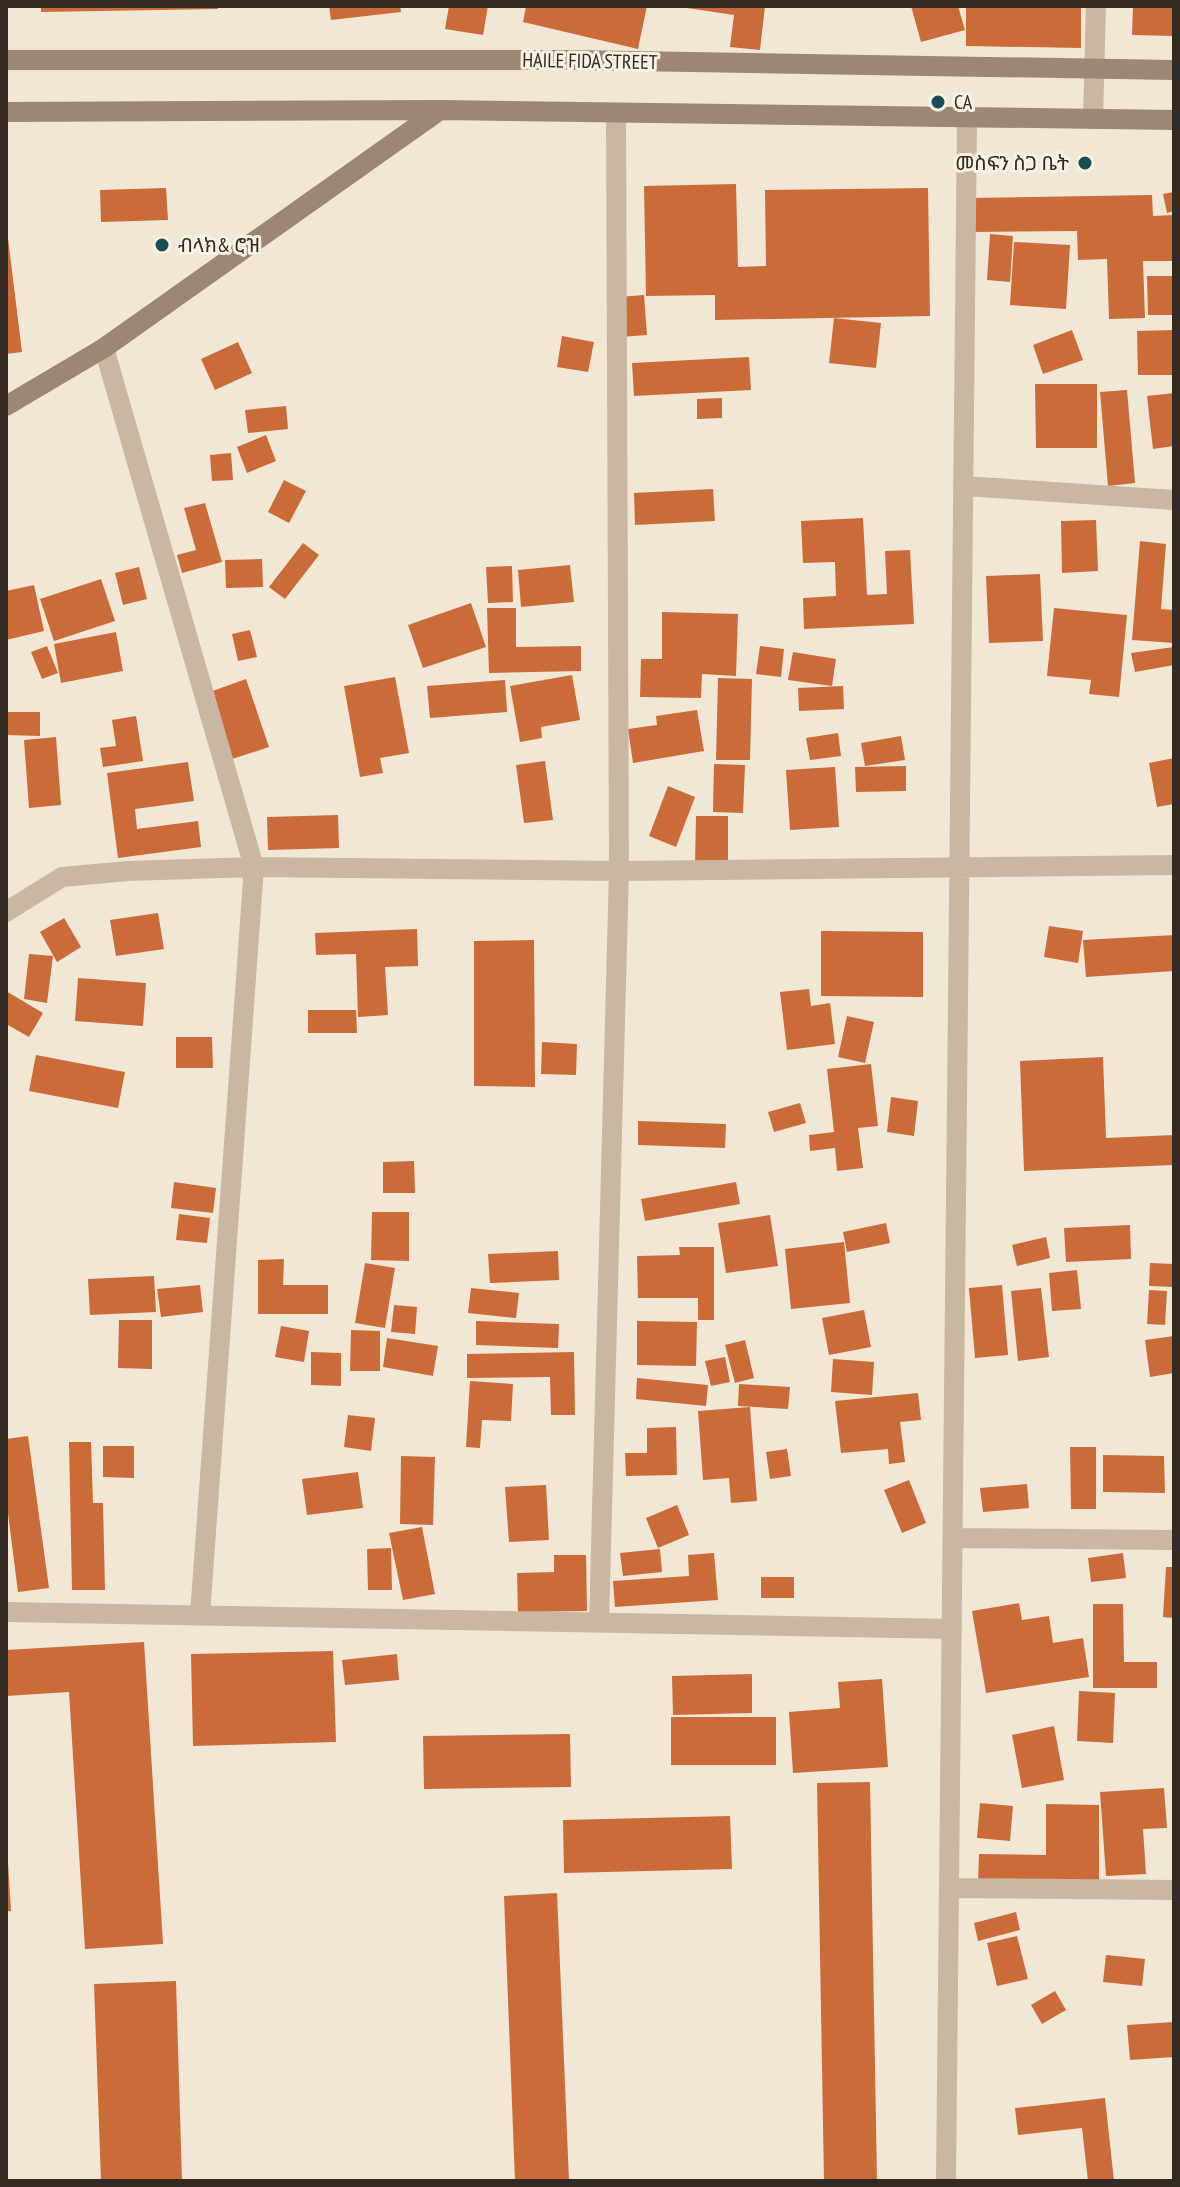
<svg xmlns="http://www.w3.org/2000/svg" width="1180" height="2187" font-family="'PT Sans Narrow','Noto Sans Ethiopic',sans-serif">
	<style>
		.building { fill: #cb6b39 }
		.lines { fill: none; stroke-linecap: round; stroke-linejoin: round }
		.street { stroke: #c9b7a1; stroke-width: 20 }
		.secondary { stroke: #9d8673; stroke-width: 20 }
		.poi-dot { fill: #194c56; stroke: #f9f1e1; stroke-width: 3 }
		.labels { text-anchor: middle; stroke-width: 6; stroke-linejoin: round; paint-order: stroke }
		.street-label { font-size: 20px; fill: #332a24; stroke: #f9f1e1 }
		.poi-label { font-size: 20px; fill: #332a24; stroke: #f9f1e1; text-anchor: start }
	</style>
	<rect width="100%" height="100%" fill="#f1e7d5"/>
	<path class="building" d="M41,6h177v3l-177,3z
		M329,6h71l1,6 -70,8z
		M449,6h39l-5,29 -38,-6z
		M526,6h121l-9,43 -115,-27z
		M674,6h91l-5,44 -30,-3 4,-32z
		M911,6h47l7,24 -44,12z
		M966,6h115v42l-115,-2z
		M1133,6h41v30l-42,-1z
		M736,184l2,83 28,-1 -1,-76 163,-2 2,128 -215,4v-25l-69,1 -2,-110z
		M166,188l2,32 -67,2 -1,-32z
		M1174,192v19l-7,2 -4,-19z
		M1152,195l1,21 21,-1v46h-31l2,57 -36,1 -2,-60 -29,1 -1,-29 -104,1 -1,-34z
		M990,234l23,2 -3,46 -23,-2z
		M8,238l14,114 -16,2v-115z
		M1014,242l56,3 -4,64 -56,-4z
		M1147,276h26l1,39h-26z
		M644,295l3,40 -27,2 -2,-40z
		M834,318l47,5 -5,45 -47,-5z
		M1072,330l11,30 -40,14 -10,-29z
		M1174,330v45h-36l-1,-44z
		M562,336l32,6 -6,30 -31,-5z
		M238,342l14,31 -37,17 -14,-31z
		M749,357l2,33 -117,6 -2,-33z
		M1035,384h62v64h-61z
		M1127,390l8,93 -27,3 -8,-94z
		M1174,393v53l-21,3 -6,-53z
		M722,398v20l-25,1v-20z
		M286,406l2,23 -40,4 -3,-23z
		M266,435l10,26 -29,12 -10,-26z
		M231,453l2,27 -21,1 -2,-26z
		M284,480l22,11 -17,32 -21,-11z
		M713,489l2,32 -80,4 -1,-32z
		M205,503l17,59 -40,11 -5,-18 19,-5 -12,-42z
		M863,518l4,77 20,-1 -2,-43 25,-1 4,74 -110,5 -1,-31 33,-2 -1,-34 -32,1 -2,-42z
		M1096,520l2,51 -36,2 -1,-52z
		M1140,541l26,3 -5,65 13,1v33l-42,-3z
		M303,543l16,12 -34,44 -16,-12z
		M262,559l1,28 -37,1 -1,-28z
		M570,565l4,37 -53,5 -3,-37z
		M512,566l1,36 -25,1 -2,-36z
		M139,567l8,32 -24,6 -8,-32z
		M1040,574l3,67 -54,2 -3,-67z
		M101,579l14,42 -61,20 -14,-42z
		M34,585l10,46 -38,9v-49z
		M471,603l15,44 -63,21 -15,-43z
		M487,608h29v39l65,-1v25l-92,2z
		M1054,608l73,7 -8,82 -30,-3 2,-14 -44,-4z
		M662,612l76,2 -2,62 -34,-2 -1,24 -61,-1 1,-38h21z
		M250,630l7,27 -19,4 -6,-27z
		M116,632l7,39 -62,12 -7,-39z
		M47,646l11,27 -16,6 -11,-27z
		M760,646l24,3 -3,28 -25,-3z
		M1174,647v18l-39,7 -4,-19z
		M793,652l43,7 -4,27 -44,-6z
		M572,675l8,45 -39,7 1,11 -22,4 -10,-56z
		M395,677l14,76 -29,5 3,15 -23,4 -16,-91z
		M718,678l34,1 -2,81h-34z
		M246,679l23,68 -40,13 -22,-67z
		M505,680l2,32 -77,6 -3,-32z
		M843,686l1,23 -45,2 -1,-23z
		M697,710l7,41 -71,12 -5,-34 29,-4 -1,-9z
		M6,712h34v24l-34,-1z
		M136,716l7,45 -40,6 -3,-19 16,-2 -4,-26z
		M838,733l3,23 -31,4 -4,-22z
		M901,736l4,24 -40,6 -4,-23z
		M56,737l5,68 -32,3 -5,-68z
		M1174,758v46l-17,3 -8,-44z
		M545,761l8,59 -29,3 -8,-58z
		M188,762l6,39 -59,8 2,20 61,-8 3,26 -83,11 -11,-85z
		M714,764l31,1 -2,48 -30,-1z
		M906,766v25l-50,1 -1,-25z
		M835,767l4,60 -49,3 -4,-60z
		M668,786l27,11 -19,50 -27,-11z
		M338,815l1,33 -71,2 -1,-33z
		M696,816h32v49h-33z
		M158,913l6,36 -48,7 -6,-36z
		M64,918l17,29 -24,15 -17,-30z
		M1049,926l34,5 -5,32 -34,-6z
		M417,929l1,37 -33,1 3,48 -30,2 -2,-63 -40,1 -1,-22z
		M821,931l102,1v65l-102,-1z
		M1174,935v36l-88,6 -3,-37z
		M534,940l1,147 -61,-1v-145z
		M29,954l24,2 -6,47 -23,-4z
		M78,978l68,5 -3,43 -68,-5z
		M809,989l2,17 19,-3 5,41 -48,6 -7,-58z
		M6,991l37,22 -14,24 -23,-13z
		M308,1010h48l1,23h-49z
		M847,1016l27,6 -9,41 -27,-6z
		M176,1037h36l1,31h-37z
		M542,1042l35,2 -1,31 -35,-1z
		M36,1055l89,17 -7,36 -89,-17z
		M1103,1057l3,81 68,-3v30l-150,6 -4,-110z
		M871,1064l7,62 -20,2 5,40 -26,3 -2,-23 -25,3 -1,-16 25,-3 -7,-63z
		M891,1097l27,4 -4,35 -27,-4z
		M800,1103l6,20 -32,9 -6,-20z
		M638,1121l88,3 -1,24 -87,-3z
		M414,1161l1,32h-32v-31z
		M174,1182l42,6 -3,25 -42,-5z
		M736,1182l4,22 -95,17 -4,-22z
		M372,1212h37v49l-38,-1z
		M179,1214l31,4 -3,25 -31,-3z
		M770,1215l8,51 -52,7 -8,-50z
		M886,1223l4,20 -43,9 -4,-20z
		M1130,1225l1,34 -65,3 -2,-34z
		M1046,1237l4,21 -33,8 -5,-21z
		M844,1242l6,61 -59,6 -6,-60z
		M679,1247h35v73h-16v-22h-60l-1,-42 43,-1z
		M558,1251l1,29 -69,3 -2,-29z
		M284,1259l-1,26h45v29h-70v-54z
		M365,1263l30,5 -10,60 -30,-5z
		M1150,1263l24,1v23l-25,-1z
		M1077,1270l4,39 -29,2 -3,-38z
		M154,1276l2,36 -66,3 -2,-36z
		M200,1285l3,27 -42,5 -4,-28z
		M1002,1285l6,70 -33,3 -6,-70z
		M471,1288l48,5 -3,25 -48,-5z
		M1041,1288l8,69 -31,4 -7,-70z
		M1149,1290l18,1 -2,34 -18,-1z
		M394,1305l23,2 -2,27 -24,-2z
		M864,1310l7,37 -42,8 -7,-37z
		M119,1320h33v49l-34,-1z
		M476,1321l83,3 -1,24 -82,-3z
		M637,1321l60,1 -1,44 -59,-1z
		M281,1326l28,5 -5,31 -29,-5z
		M351,1330l29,1v40h-30z
		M1174,1336v37l-24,4 -5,-37z
		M387,1338l51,8 -5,30 -50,-9z
		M745,1340l9,38 -19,5 -10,-38z
		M311,1352l30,1v33l-30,-1z
		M574,1352l1,63h-24l-1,-38 -83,1v-24z
		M725,1357l5,25 -19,4 -6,-25z
		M833,1359l41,3 -2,33 -41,-3z
		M637,1378l71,7 -2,21 -70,-7z
		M470,1381l43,3 -2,37 -29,-1 -2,28 -14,-1z
		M739,1384l51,3 -2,22 -50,-3z
		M918,1393l3,27 -21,2 5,40 -16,2 -1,-15 -47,4 -6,-52z
		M750,1407l7,94 -26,2 -2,-25 -26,2 -5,-69z
		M348,1415l27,3 -4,33 -27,-4z
		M676,1427l1,48 -51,1 -1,-23h22v-25z
		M28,1436l21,152 -31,4 -12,-94v-59z
		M69,1442h22l2,61h10l2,87h-33z
		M103,1446h31v32l-31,-1z
		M1070,1447h26v62h-25z
		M787,1449l4,27 -21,3 -4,-27z
		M1103,1455l61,1 1,37 -62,-1z
		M401,1456l34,1 -2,68 -33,-1z
		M358,1472l5,36 -56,7 -5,-36z
		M909,1480l17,43 -24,10 -18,-43z
		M1027,1484l2,24 -46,4 -3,-24z
		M546,1485l3,55 -40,2 -4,-55z
		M677,1505l12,30 -31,13 -12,-30z
		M422,1527l13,67 -32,6 -14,-67z
		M391,1548l1,42h-24l-1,-41z
		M660,1549l2,23 -39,4 -3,-23z
		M714,1553l4,47 -103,7 -2,-26 76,-5 -1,-21z
		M1123,1553l3,25 -35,4 -3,-24z
		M554,1555h32l1,56 -69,1 -1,-39 37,-1z
		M1166,1567h8v51l-11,-1z
		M761,1577h33v21h-33z
		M1019,1603l3,17 27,-4 4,27 30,-5 6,39 -103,16 -14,-82z
		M1093,1604h30l1,58h33v26h-64z
		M144,1642l19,302 -78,5 -16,-257 -63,4v-46z
		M333,1651l3,91 -143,4 -2,-92z
		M397,1654l2,26 -54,5 -3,-25z
		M752,1674v39l-79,2 -1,-39z
		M882,1679l6,88 -95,6 -4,-61 51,-4 -2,-26z
		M1079,1691l36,2 -2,50 -36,-2z
		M671,1717h105v48h-105z
		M1054,1726l10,54 -42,8 -10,-53z
		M570,1734l1,53 -147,2 -1,-53z
		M870,1782l7,399h-53l-7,-398z
		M1164,1788l3,40 -24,1 3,45 -40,2 -6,-84z
		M980,1803l33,3 -3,35 -33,-3z
		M1046,1804l53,1v82l-121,-3 1,-30 67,1z
		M730,1816l2,53 -168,4 -1,-53z
		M6,1862h2l3,49h-5z
		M557,1893l12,288h-54l-11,-285z
		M1016,1912l4,18 -42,11 -4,-18z
		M1017,1936l11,43 -31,7 -10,-43z
		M1106,1955l39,4 -3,27 -39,-4z
		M176,1981l6,200h-81l-7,-197z
		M1055,1991l11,19 -24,14 -11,-19z
		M1174,2022v35l-44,3 -3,-35z
		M1105,2098l9,83h-26l-6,-53 -64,7 -3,-27z"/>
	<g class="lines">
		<path class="street" d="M1093,119l3,-113
			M104,348l150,519 -54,748
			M964,486l210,14
			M6,912l56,-35 66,-6 126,-4 365,4 555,-6
			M953,1538l221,2
			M6,1612l946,17
			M599,1623l20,-752 -3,-758
			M949,1888l225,2
			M946,2181l21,-2064"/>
		<path class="secondary" d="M6,60h567l601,10
			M6,112l434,-2 734,10
			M6,406l98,-58 336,-238"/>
	</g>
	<g class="poi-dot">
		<circle cx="938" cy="102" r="8"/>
		<circle cx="1085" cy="163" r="8"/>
		<circle cx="162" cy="245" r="8"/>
	</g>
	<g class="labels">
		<g class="street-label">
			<text transform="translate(590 61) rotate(1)" y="7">HAILE FIDA STREET</text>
		</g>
		<g class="poi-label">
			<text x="954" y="109">CA</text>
			<text x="1069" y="170" text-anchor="end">መስፍን ስጋ ቤት</text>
			<text x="178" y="252">ብላክ&amp; ሮዝ</text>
		</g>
	</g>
	<rect width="1180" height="2187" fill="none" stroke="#332a24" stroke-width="16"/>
</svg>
